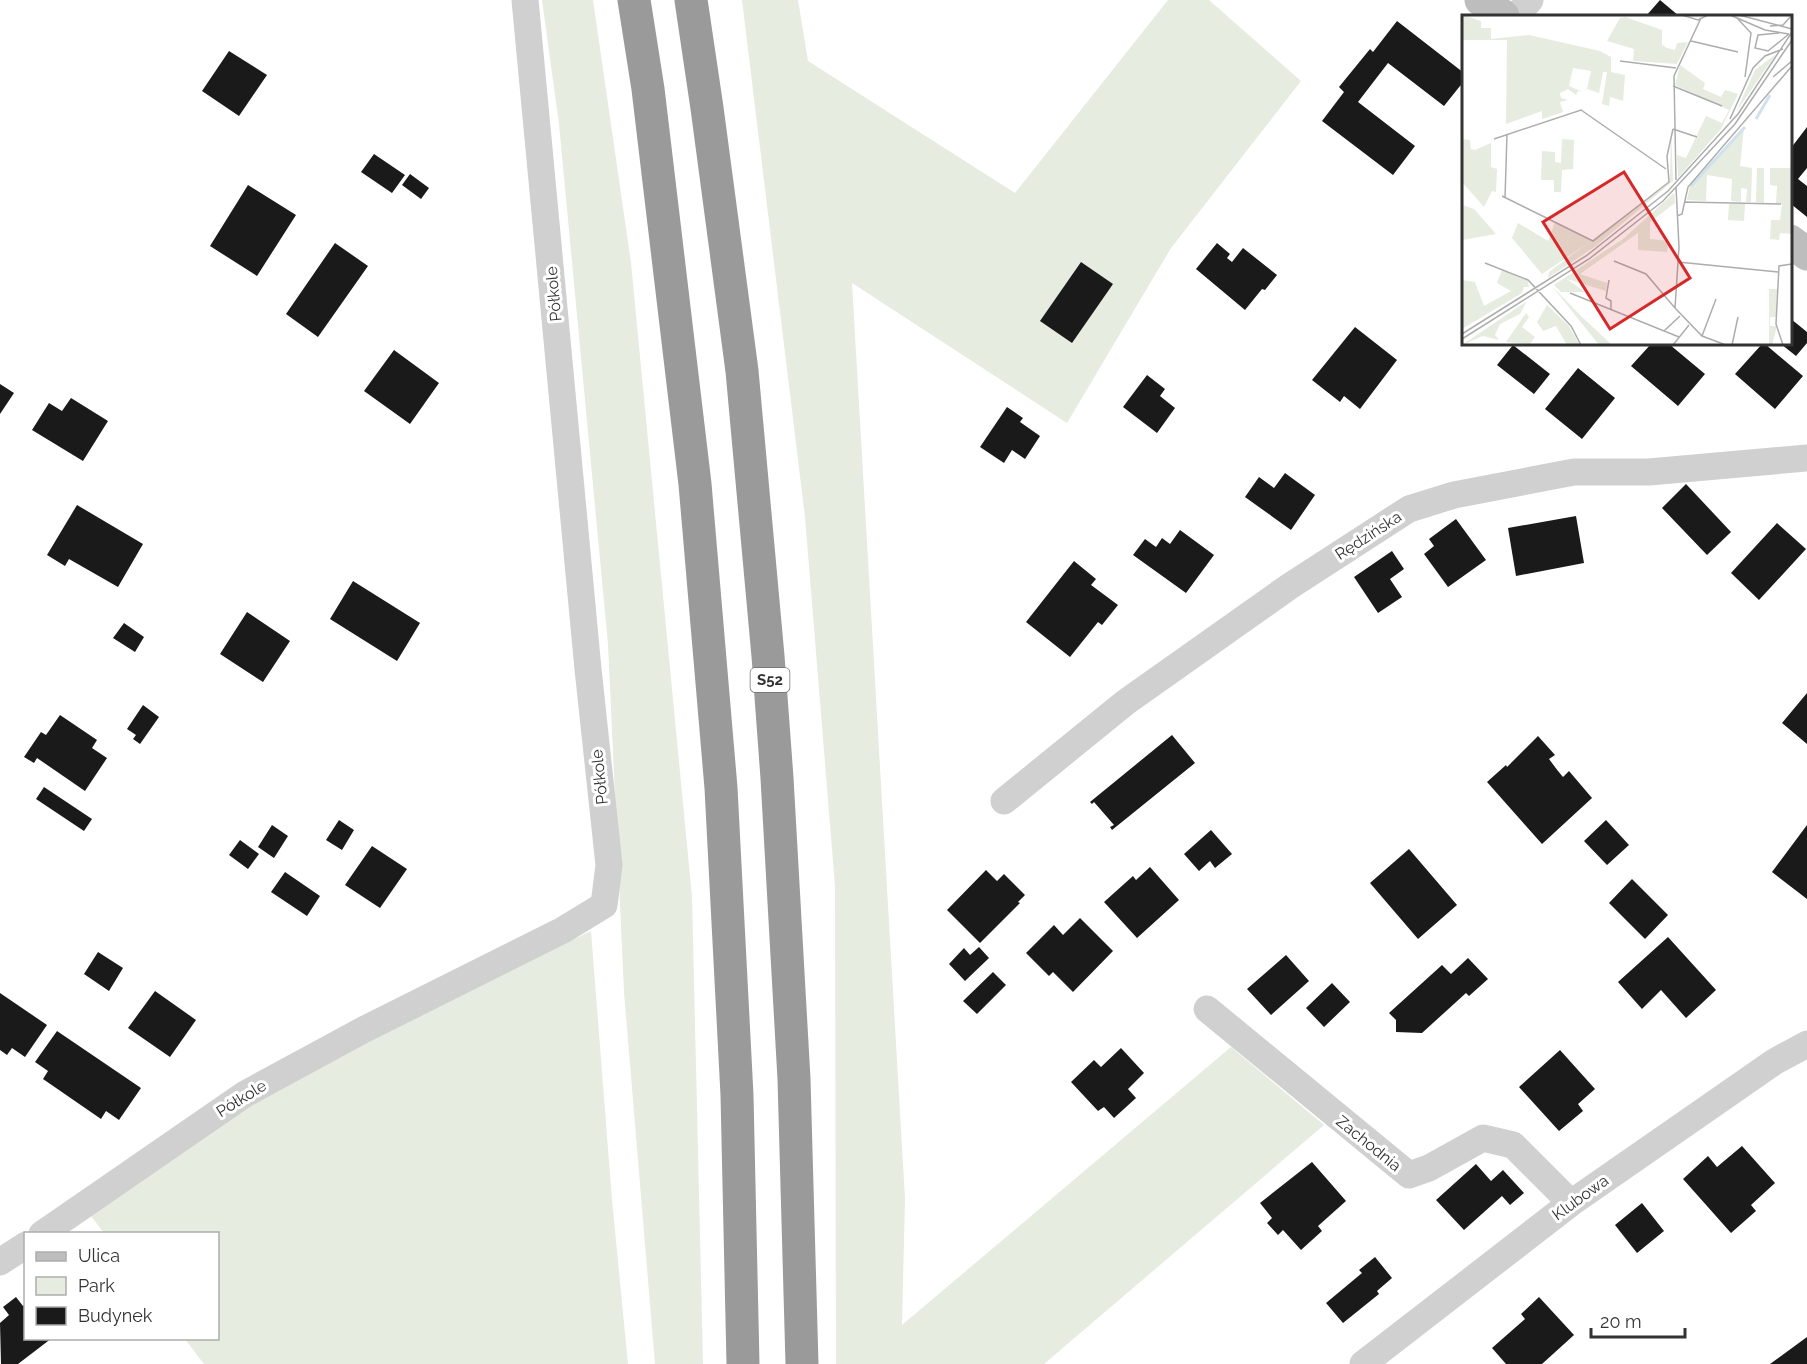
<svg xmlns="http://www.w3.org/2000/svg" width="1807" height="1364" font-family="Raleway,sans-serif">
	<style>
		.green { fill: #e6ecdf }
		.building { fill: #1a1a1a }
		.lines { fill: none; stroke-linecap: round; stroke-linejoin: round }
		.street { stroke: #d0d0d0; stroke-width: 27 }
		.secondary { stroke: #bdbdbd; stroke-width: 33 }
		.highway { stroke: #9a9a9a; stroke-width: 33 }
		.labels { text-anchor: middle; stroke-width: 6; stroke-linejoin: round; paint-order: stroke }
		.shield { fill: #fff; stroke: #707070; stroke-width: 1.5 }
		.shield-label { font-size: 15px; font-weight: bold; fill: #333 }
		.street-label { font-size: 16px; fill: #333; stroke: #fff }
		.inset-river { fill: none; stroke: #cfe2ee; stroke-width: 3 }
		.inset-road { fill: none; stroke: #adadad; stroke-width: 1.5 }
		.view { fill: #d62828; fill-opacity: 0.15; stroke: #d62828; stroke-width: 3 }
		.inset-edge { fill: none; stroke: #333; stroke-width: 3 }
	</style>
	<rect width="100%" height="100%" fill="#fff"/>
	<path class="green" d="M542,0h51l38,263 61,634 11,467h-48l-31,-372 -16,-348 -49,-520z
		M742,0h56l10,61 207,132 153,-193h41l92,81 -130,167 -104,175 -215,-140 53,916 -3,126 329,-278 93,78 -280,239h-208l-1,-478 -30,-369z
		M591,931l21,269 16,164h-424l-19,-25 33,-1v-104l-114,-1 -13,-17 142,-101 139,-81z"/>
	<path class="building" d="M1660,0l19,16h-33z
		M1397,21l67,52v8l-20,25 -56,-43 -30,39 57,44 -22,29 -71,-54 22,-29 -5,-5 31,-38 3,3z
		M229,51l38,24 -28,41 -37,-25z
		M1807,127v41l-9,11 9,7v31l-16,-13v-56z
		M374,154l31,21 -13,18 -31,-21z
		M410,174l19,14 -8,11 -19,-14z
		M248,185l48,30 -39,61 -47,-30z
		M335,243l33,23 -50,71 -32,-23z
		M1217,243l13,11 -3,4 5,4 11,-14 34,27 -12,15 -3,-1 -17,21 -49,-41z
		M1081,262l32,22 -41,59 -32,-22z
		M1791,319l16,13v11l-11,13 -15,-12h10z
		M1355,327l42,33 -37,49 -16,-13 -4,6 -28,-22z
		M1651,344h18l36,30 -27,32 -47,-40z
		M1762,344h3l38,32 -28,33 -40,-35z
		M1513,345l37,29 -16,20 -37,-29z
		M394,350l45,33 -29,41 -46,-33z
		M1578,368l37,30 -33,41 -37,-30z
		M1147,375l18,14 -5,7 15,12 -18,25 -34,-26z
		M0,384l14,9 -14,21z
		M71,398l37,23 -25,40 -51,-31 17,-27 13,8z
		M1007,407l16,11 -3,4 20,14 -15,23 -13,-9 -8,13 -24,-16z
		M1285,473l30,22 -24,35 -46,-33 14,-20 15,11z
		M1686,484l45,48 -24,23 -45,-47z
		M77,505l66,39 -25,43 -49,-28 -4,7 -18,-11z
		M1576,516l8,47 -68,13 -8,-48z
		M1456,519l30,41 -38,27 -24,-33 10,-8 -5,-7z
		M1777,523l29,26 -47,51 -28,-27z
		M1180,530l34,25 -28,38 -53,-38 12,-16 11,8 6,-9 8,6z
		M1392,551l12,18 -14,10 12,18 -24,16 -24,-36z
		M1074,561l22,18 -5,6 27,20 -16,20 -4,-3 -28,35 -44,-35z
		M353,581l67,42 -23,38 -67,-42z
		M247,612l43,29 -27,41 -43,-28z
		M124,623l20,14 -9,15 -22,-14z
		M1807,693v51l-25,-21z
		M143,705l16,12 -19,27 -7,-5 3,-4 -9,-6z
		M60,715l37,25 -5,8 15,10 -22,33 -48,-33 -3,5 -10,-6 17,-25 5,3z
		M1172,735l23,28 -83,67 -2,-3 4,-2 -20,-23 -2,2 -2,-2z
		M1538,736l17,19 -6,4 9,12 5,6 6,-6 23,27 -50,46 -55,-62 19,-17 1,2z
		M44,787l48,32 -8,12 -48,-32z
		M339,820l15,10 -12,20 -16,-10z
		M1606,820l23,25 -22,20 -23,-24z
		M272,825l16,11 -14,22 -16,-11z
		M1807,825v74l-35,-27z
		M1211,830l21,24 -17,14 -5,-7 -11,10 -15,-17z
		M240,840l19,14 -11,15 -19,-14z
		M372,846l35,23 -27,39 -35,-23z
		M1409,849l48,56 -39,34 -48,-56z
		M1150,867l29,33 -42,38 -33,-36 29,-26 3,4z
		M986,870l11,11 7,-7 21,21 -7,7 2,1 -40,40 -33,-33z
		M285,872l35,24 -13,20 -36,-24z
		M1632,879l36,36 -23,24 -36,-36z
		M1080,918l33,33 -40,41 -20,-20 -4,4 -23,-23 28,-28 9,10z
		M1668,937l48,53 -30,28 -25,-28 -19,19 -24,-27z
		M979,947l10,11 -24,23 -16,-17 15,-16 6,7z
		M98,952l25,16 -14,23 -25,-17z
		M1286,955l23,26 -38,34 -24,-26z
		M1468,958l20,21 -19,17 -3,-3 -44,40 -26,-1v-12l-7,-7 53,-48 9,9z
		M993,972l13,13 -29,29 -14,-13z
		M1332,983l18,19 -26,25 -18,-19z
		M155,991l41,29 -26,37 -42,-29z
		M0,993l47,32 -22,32 -13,-9 -5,7 -7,-5z
		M57,1031l84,57 -22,32 -13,-9 -5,8 -58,-40 5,-8 -13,-9z
		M1121,1048l23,25 -16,16 8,9 -22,20 -10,-11 -6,4 -27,-29 23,-22 7,7z
		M1560,1050l35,39 -17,15 5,7 -24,20 -40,-44z
		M1742,1146l33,37 -24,22 5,6 -25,22 -48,-54 25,-23 9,11z
		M1312,1162l34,39 -28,25 4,5 -21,19 -18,-20 -5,5 -11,-12 5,-5 -12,-15z
		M1476,1164l15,17 12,-11 21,23 -14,12 -8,-9 -38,34 -28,-30z
		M1642,1203l22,28 -27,22 -22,-28z
		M1375,1257l17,21 -15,13 2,3 -36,29 -17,-20 36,-30 -3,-3z
		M16,1297l7,9 3,-2v34h26l-34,26h-17l-1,-41 9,-8 -6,-8z
		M1539,1297l35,38 -32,29h-36l-14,-16 33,-29 -4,-5z
		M1807,1337v27h-37z"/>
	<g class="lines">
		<path class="street" d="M1516,16l14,-16
			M1004,801l122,-99 164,-116 119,-77 45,-14 120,-23h75l158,-14
			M1207,1009l202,166 20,-7 54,-30 30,7 58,58
			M42,1234l203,-140 118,-64 200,-100 41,-25 5,-40 -21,-196 -63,-669
			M0,1262l26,-17
			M1363,1364l208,-161 203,-141 33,-18"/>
		<path class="secondary" d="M1481,0l22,16
			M1790,241l17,13"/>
		<path class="highway" d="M634,0l14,89 47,395 26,304 16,307 6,269
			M691,0l16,108 35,263 26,285 9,122 17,301 8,285"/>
	</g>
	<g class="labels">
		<rect class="shield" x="750.5" y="668" width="39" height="24" rx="4.5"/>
		<g class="shield-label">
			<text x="770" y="685">S52</text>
		</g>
		<g class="street-label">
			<text transform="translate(553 294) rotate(-95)" y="6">Półkole</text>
			<text transform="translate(1368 535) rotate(-33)" y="6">Rędzińska</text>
			<text transform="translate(599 777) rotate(-96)" y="6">Półkole</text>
			<text transform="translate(241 1098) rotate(-32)" y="6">Półkole</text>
			<text transform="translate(1369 1143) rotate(39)" y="6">Zachodnia</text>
			<text transform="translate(1580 1197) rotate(-36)" y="6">Klubowa</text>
		</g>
	</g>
	<g transform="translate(1462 15)">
		<rect width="330" height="330" fill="#fff"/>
		<path d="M0,0l19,6v7h10v11l38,-4 71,16 11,6v15l14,3 -2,26 -13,-4 -1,9 -7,-2 5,-32h-4l-4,21 -12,-4 4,-18 -18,-3 -4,18 14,6 -5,-1 -2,4 -8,-6 -8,4 1,5 7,2 -8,2 3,10 -21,7v-8l-36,13 1,-84h-45zM163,2l37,13v15l5,3 8,2 2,-7 11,-1 -11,22 -44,-3 1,-12 -27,-8 13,-23zM314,39l-40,58 19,-42zM218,50l25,18 -2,6 18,8 4,-7 13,4 -17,35 -43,49 -1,-23 9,3 20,-42 16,7 7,-13 -54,-25zM282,112l-4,39 12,2 -1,34h-5l1,-13 -6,-1v14l-10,-1 1,-22 -25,-4 -1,26 -19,-1 3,-14zM209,115l2,51 -77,65 -48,32 1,-6 121,-90zM0,124l8,1 1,9 4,1 16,-7v24l6,2 -1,23 -4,-1 -8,16 -22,-25zM100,124l12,1 -1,29 -11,1 -1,22h-7v-12h-13l1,-29 13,1v10l6,1zM330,147v72l-12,-1 -1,7 -9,-1 1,-19h9l2,-16 -6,-1 1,-17 -7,-1v-17h20zM295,153h7v35l-8,-1zM212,178l1,10 -25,19v17l19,2 -2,11 -29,-2v-17l-58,41 27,9 -1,8 -39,-12 18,13h-24l-7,-7 69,-46zM267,189h16l-1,17 -16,-1zM0,190l12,4 22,25 -34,6zM93,207l36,19 -49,33 -30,-36 6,-15 30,18zM40,255l26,11 1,6h-5l-2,6 -60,36v-49l13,2 9,24 27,-15 -14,-8zM90,271l28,29 32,30h-13zM307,274h8l-1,28h-6v9h7l-5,19h-3zM65,286l-7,13 -20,10 -5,11 4,5 -16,-4 -21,9zM85,290l21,20 12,20h-13l-11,-19 -13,5 -6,-9zM64,298l3,4 -7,10 13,10 -5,7 -24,-2z" fill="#e6ecdf"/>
		<path class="inset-river" d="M294,104l14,-24M229,171l54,-59"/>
		<path class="inset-road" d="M220,0l16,5 10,-5M268,0l35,15 24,4M277,0l53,14M275,3l14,15 -6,44M308,11l13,-1 9,-10M317,18l-21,2 -3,13 13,3 21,-17M229,26l47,11M158,46l56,7M311,62l19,-16M211,71l49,20M268,104l23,-51 12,-12 18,-7M211,114l24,8M32,124l87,-29 85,59M214,165l-2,-104 27,-58M214,172l3,60 -4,61 27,28 24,9M40,181l91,45 76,-59 -2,-26 6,-27M43,183l2,-64M222,187l97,2M215,201l5,-2 6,-27 104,-121M152,246l32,13 29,34M216,247l100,10M23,248l43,17 43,46 10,19M147,265l-3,18 5,3v8M108,278l109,44M202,316l16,-15M0,319l124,-78 82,-65 70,-77 54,-82M240,321l14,-37M0,324l127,-80 74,-58 72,-77 57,-84M211,330l16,-20M270,330l6,-28M321,330l-7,-21 3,-58 13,-2"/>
		<path class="view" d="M162,157l66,106 -80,51 -67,-107z"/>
		<rect width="330" height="330" class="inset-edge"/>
	</g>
	<rect x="24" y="1232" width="195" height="108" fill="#ffffff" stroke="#adadad" stroke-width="1.5"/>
	<rect x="36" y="1252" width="30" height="9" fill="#bdbdbd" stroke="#adadad" stroke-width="1.5"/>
	<text x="78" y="1262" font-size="18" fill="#333333">Ulica</text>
	<rect x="36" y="1277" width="30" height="18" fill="#e6ecdf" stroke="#adadad" stroke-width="1.5"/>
	<text x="78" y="1292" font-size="18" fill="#333333">Park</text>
	<rect x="36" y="1307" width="30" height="18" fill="#1a1a1a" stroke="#adadad" stroke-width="1.5"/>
	<text x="78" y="1322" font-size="18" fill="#333333">Budynek</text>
	<path d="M1591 1328v9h94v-9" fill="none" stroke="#333333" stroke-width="3"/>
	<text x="1600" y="1328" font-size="18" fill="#333333" stroke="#ffffff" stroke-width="4.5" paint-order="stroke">20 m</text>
</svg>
